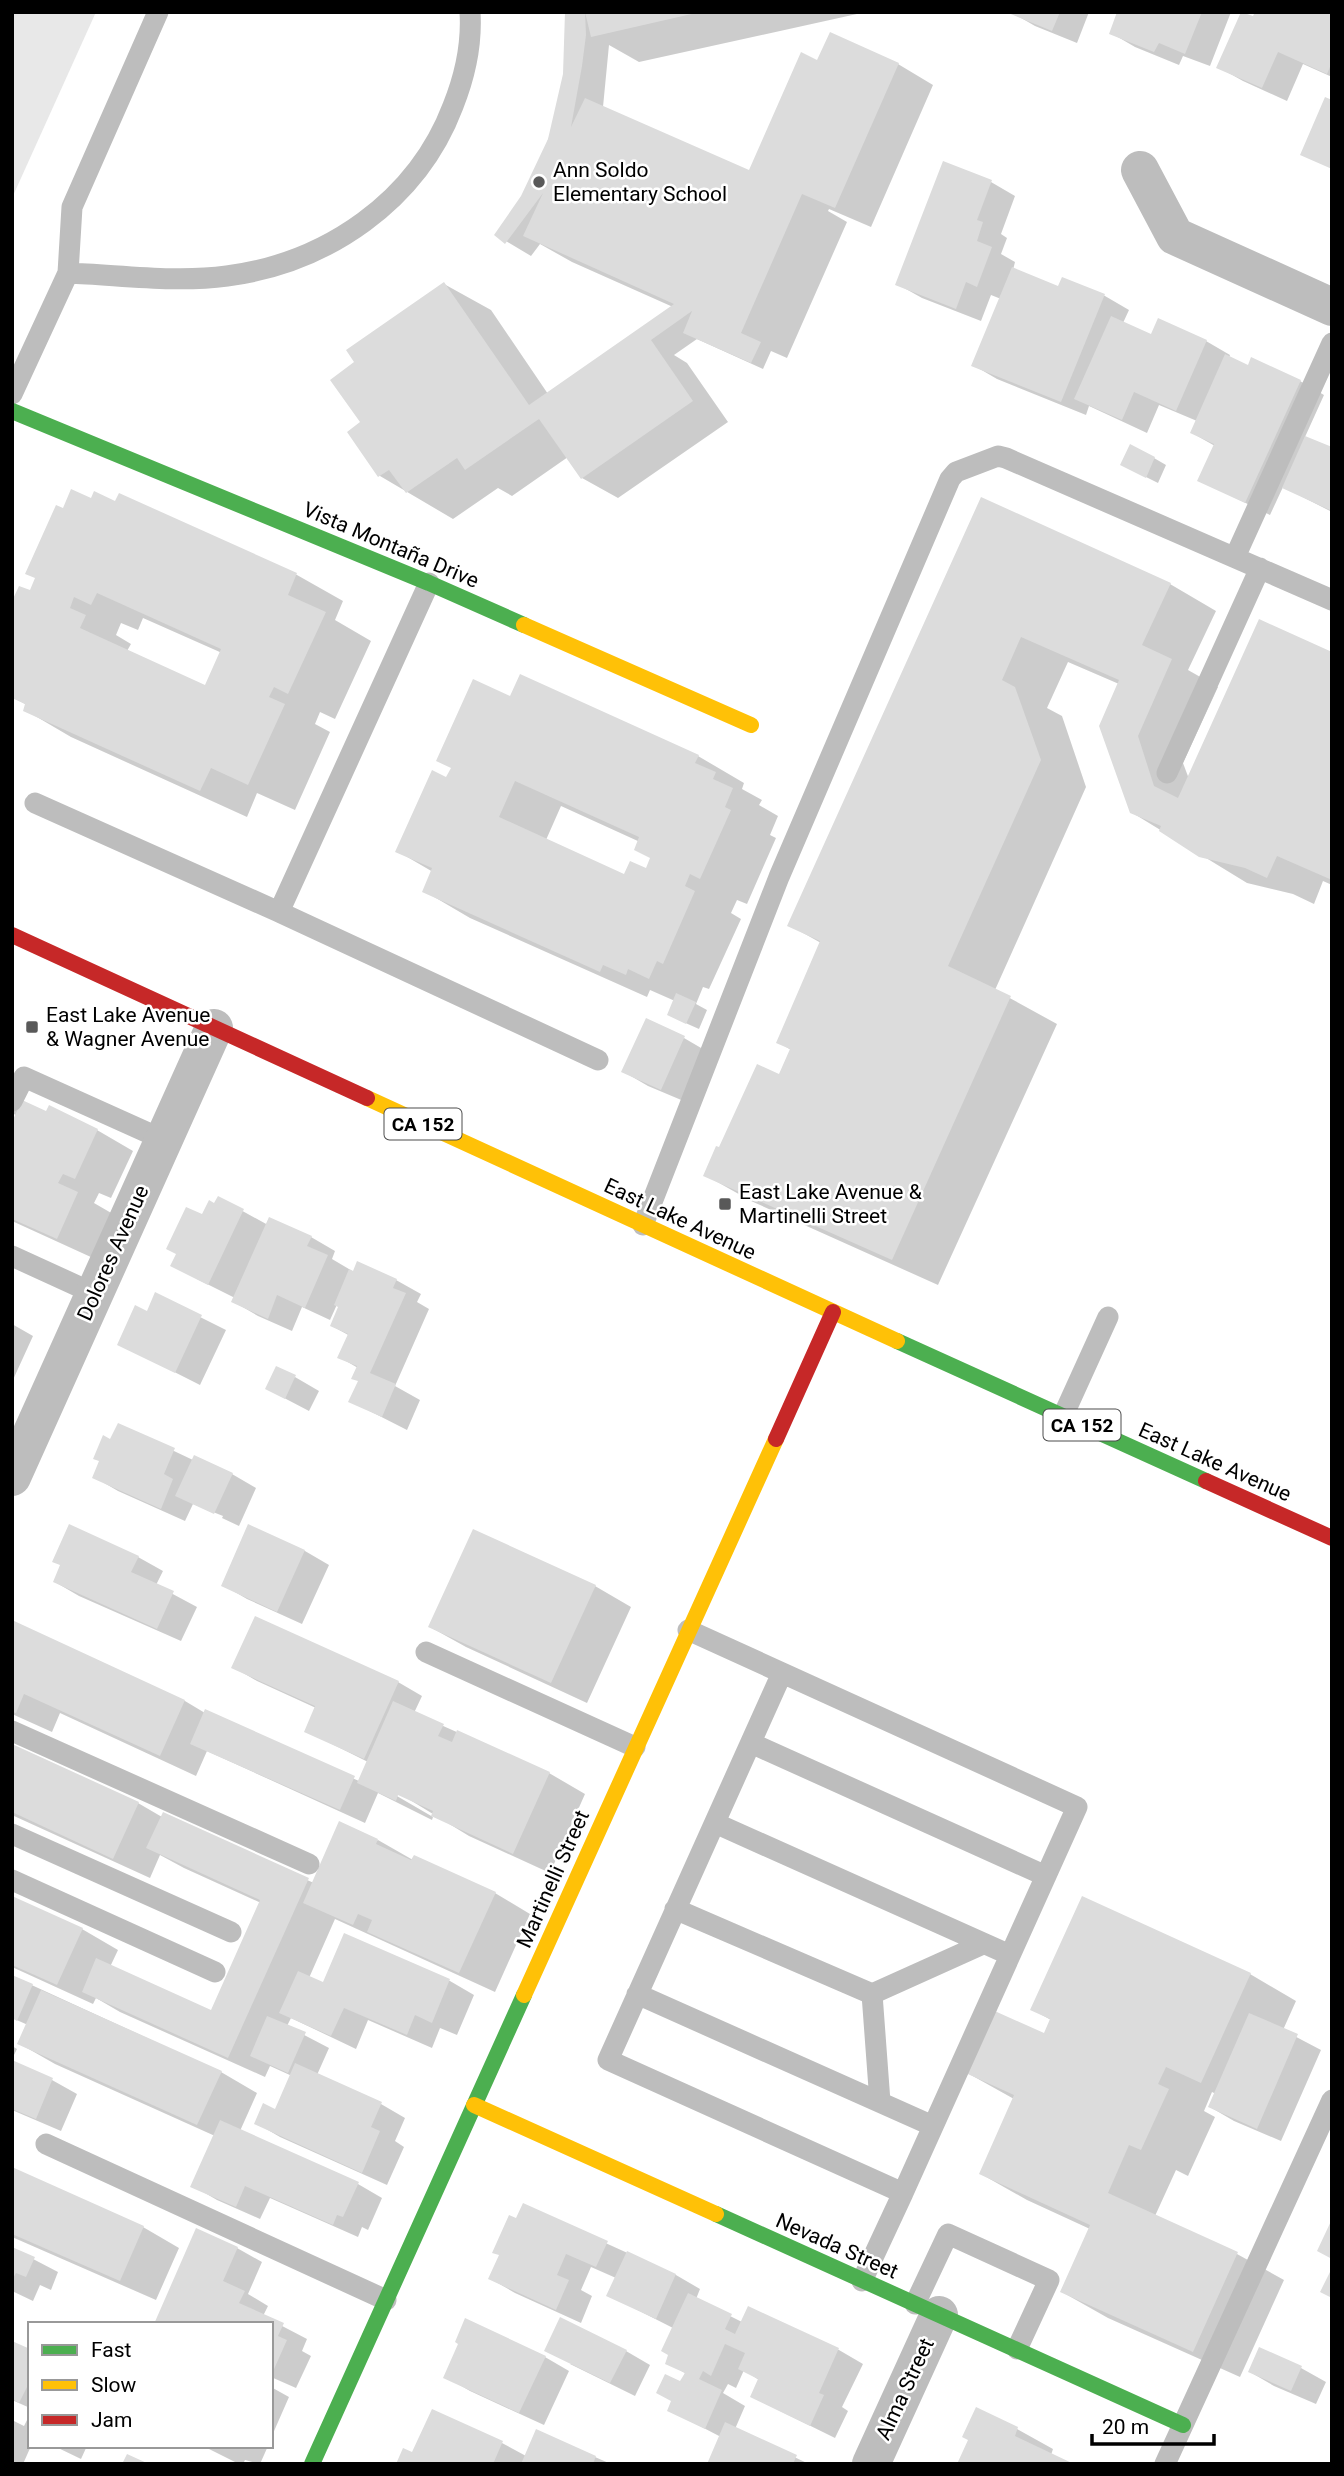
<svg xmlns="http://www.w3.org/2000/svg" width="1344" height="2476" font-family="Roboto,sans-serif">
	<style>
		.green { fill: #e8e8e8 }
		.shadow { fill: #0003; fill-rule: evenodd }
		.building { fill: #dcdcdc; fill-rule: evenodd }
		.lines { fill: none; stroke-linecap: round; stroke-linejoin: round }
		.lane { stroke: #bdbdbd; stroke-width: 21 }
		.street { stroke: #bdbdbd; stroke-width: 38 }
		.fast { stroke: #4caf50; stroke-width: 16 }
		.slow { stroke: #ffc107; stroke-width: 16 }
		.jam { stroke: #c62828; stroke-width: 16 }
		.poi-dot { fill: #595959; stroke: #fff; stroke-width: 2.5 }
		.labels { text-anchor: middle; stroke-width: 5; stroke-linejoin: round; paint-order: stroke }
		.shield { fill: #fff; stroke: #4c4c4c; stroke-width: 2 }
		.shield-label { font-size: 19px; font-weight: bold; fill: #000 }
		.poi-label { font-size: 21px; fill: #000; stroke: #fff; text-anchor: start }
		.street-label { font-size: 21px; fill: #000; stroke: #fff }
	</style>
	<rect width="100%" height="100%" fill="#fff"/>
	<path class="green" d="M12,12h84l-84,186z"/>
	<path class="shadow" d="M565,12h301l-227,50 -30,-17 -6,62 155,69 60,-114 80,2 35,21 -62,142 -42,-18 -1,2 19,11 -60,136 -16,-7 -8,18 -66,-30 -23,16 13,8 41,59 -110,76 -36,-20 -14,-21 -56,39 -14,-8 -45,31 -73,-43 -18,-53 -5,-60 87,-79 47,26 57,84 125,-87 -101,-45 -32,-18 -9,12 -35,-21 26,-38 19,-38 15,-41 9,-43z
		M1011,12h78l-12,31 -42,-17z
		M1119,12h112l-21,54 -27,-10 -4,9 -44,-18 -24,-14z
		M1332,12v65l-29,-13 -16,37 -44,-20 -25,-14 36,-48z
		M991,182l24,14 -14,38 6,4 -6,16 14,8 -2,8 46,19 4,-10 42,17 24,14 -6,13 29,13 54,5 24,14 -1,3 20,9 51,14 24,14 -19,42 27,12v63l-49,-25 -13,28 -71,-35 16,-34 -23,-13 5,-12 -38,-16 -12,28 -58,-27 -3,9 -89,-36 -24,-14 28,-66 -10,-4 -10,26 -59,-23 -25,-14z
		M1154,458l12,7 -8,18 -24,-12z
		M120,495l177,80 46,26 -8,19 36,21 -36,78 -15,-7 -5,12 15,8 -35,78 -38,-17 -10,24 -176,-80 -46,-27 2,-5 -15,-8 19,-104 32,-83 29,-9 24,2zM143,618l79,35 -16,34 -79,-36 4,-7 -15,-9 5,-12 17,7z
		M982,499l188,85 46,27 -28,59 30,17 -35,76 6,16 143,-125v231l-9,-4 -9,23 -21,-10 -46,-11 -116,-71 -12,-128 -51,-22 -21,46 15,8 24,71 -91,203 62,34 -119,261 -187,-84 -46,-26 15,-25 60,-74 11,-26 -13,-8 43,-99 -32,-18z
		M511,699l187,57 46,27 -2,6 20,11 -3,5 19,11 -8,19 6,3 -29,66 -10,-4 -6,13 10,6 -32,70 -6,-2 -7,17 11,6 -8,19 -18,-8 -6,-20 -25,-11 -3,7 -177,-79 -46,-27 9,-19 -36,-21 50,-71zM561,806l79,36 12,17 -5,12 -22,5 -79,-36z
		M684,1038l24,14 -22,50 -38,-16 -24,-14z
		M12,1076l16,8 -8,17 27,12 3,-5 47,22 36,21 -22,47 -12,-5 -5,10 19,11 -20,44 -81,-37v-95l5,-10 -3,-2 -2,4z
		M219,1198l49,27 43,12 24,14 -3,8 22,13 42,8 25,14 -4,8 12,7 -34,77 25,14 -13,30 -57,-29 10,-19 -2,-14 -19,-11 11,-21 -18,-10 10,-24 -3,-2 -9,20 -28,-13 -10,24 -34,-15 -24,-14 1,-4 -38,-19 6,-62 12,-11z
		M156,1295l70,35 -26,55 -81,-41 29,-31z
		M12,1324l21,12 -21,46z
		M295,1377l24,14 -10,20 -42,-22z
		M119,1425l74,35 39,14 24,14 -17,38 -17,-8 1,-2 -30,-12 -8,17 -67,-30 -24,-14z
		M70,1526l68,31 25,14 -7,14 41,22 -16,34 -102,-45 -24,-14 7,-16z
		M249,1526l56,25 24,14 -27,59 -55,-25 -24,-14z
		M595,1586l36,21 -44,96 -121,-56 -36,-20z
		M12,1622l173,79 20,12 154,68 9,-19 -62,-31 10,-23 -59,-27 -24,-14 165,15 24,14 -8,17 135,60 36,21 -35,79 -81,-37 -77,-47 -2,3 43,25 -1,3 -54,-27 -13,30 -158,-72 -11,25 -136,-63 -8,19 -40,-18z
		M12,1746l126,57 24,14 152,66 64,-43 35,20 82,33 35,21 -35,78 -160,-73 -26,59 15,7 21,-50 105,46 24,14 -17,40 -17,-7 -8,20 -64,-28 -12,29 -65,-31 -4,8 42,22 -12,27 64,29 24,14 -10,23 9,6 -17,38 -107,-48 -24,-14 20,-12 16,-35 -22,-10 -5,11 -145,-65 -24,-14 -3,6 -81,-37v-69l70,31 36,21 -8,17 101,45 50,-109 -77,-35 -24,-13 -10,23 -136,-62 -2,4z
		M1250,1974l46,27 -13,29 38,20 -40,91 -47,-20 -24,-14 6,-13 -4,-2 -8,19 11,6 -27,59 -12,-6 -21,46 82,38 47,26 -44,97 -132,-59 -46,-26 28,-63 -63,-29 -46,-26 33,-75 -52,-29 83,-35 6,-15 -18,-10z
		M12,1976l209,96 36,21 -17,38 118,53 24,14 -14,32 -6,-3 -4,10 -88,-39 -10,21 -43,-19 -24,-14 22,-50 -160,-72 -35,-20 8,-19 -16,-7z
		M12,2046l5,3 -5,10z
		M12,2062l40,18 25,14 -16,37 -49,-21z
		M12,2169l131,58 36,21 -23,52 -144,-63z
		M524,2206l152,69 24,14 -4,10 46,23 7,-14 90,42 24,14 -21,43 6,4 -13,27 -83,-41 7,-17 -15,-10 -8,18 -8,-4 -5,9 22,13 -10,23 74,35h-100l12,-27 -52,-27 16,-37 -18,-10 6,-35 -65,-33 8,-17 -25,-11 -10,23 11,6 -11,27 -66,-30 -24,-14z
		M197,2231l40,17 25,14 -14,32 20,12 -5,10 44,23 -5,12 9,5 -15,32 -25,-11v-53l-115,-1z
		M12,2248l46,24 -7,18 -11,-5 -7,16 -21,-10z
		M12,2343l18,8v57l-18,-8z
		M1260,2350l41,18 25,14 -10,22 -42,-18 -24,-14z
		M626,2351l24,14 -15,31 -65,-32z
		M545,2357l24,14 -25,54 -74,-34 -24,-14z
		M271,2387l18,10 -18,41z
		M433,2411l69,32 24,13 69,1 16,7h-213l15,-10z
		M30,2414l1,32 -8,18h-11v-44l12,6z
		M1017,2429l36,20 -2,6 -92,9z
		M54,2446h33l-6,13z
		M203,2446h65l-8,18 -15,-4 -2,4h-4z"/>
	<path class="building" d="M565,12h20l1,23 -4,31 -11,61 14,-29 164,72 52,-118 16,8 13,-28 69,31 -64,145 -33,-14 -61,139 20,9 -10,21 -68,-30 9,-22 -41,29 42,61 -112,78 -42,-60 -74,51 -8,-12 -51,35 -17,-23 -11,7 -31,-45 13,-10 -30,-42 24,-18 -8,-12 98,-68 85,123 145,-101 -151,-68 20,-43 -38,51 -11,-9 27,-39 27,-57 15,-65z
		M585,12h111v1l-105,24z
		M1006,12h54l-8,19z
		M1117,12h85l-17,42 -26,-11 -5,9 -45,-18z
		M1241,12l12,4 2,-4h77v50l-5,12 -49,-22 -16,36 -46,-20z
		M1325,97l7,3v69l-32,-14z
		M943,161l49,19 -15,40 6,2 -6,19 15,6 -15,40 -11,-5 -10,27 -61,-24z
		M1012,267l46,19 4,-9 43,17 -44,108 -90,-36z
		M1111,316l40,18 7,-16 49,22 -31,71 -42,-19 -12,28 -48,-21z
		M1225,354l23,11 3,-8 50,23 -56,123 -48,-22 17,-37 -24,-11z
		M1305,436l27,11v64l-50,-23z
		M1130,444l25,13 -9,21 -26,-13z
		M71,489l20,9 3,-7 21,10 4,-8 178,80 -9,22 38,17 -38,82 -14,-7 -5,10 16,7 -37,81 -37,-17 -11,23 -177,-80 2,-7 -13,-6v-97l7,-15 11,4 5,-12 -10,-4 31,-69 7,3zM97,593l124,56 -16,36 -125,-57 6,-13 -16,-7 4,-11 17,8z
		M981,497l190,86 -29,62 30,14 -34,77 16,50 24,12 81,-179 73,33v228l-55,-24 -10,22 -22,-10 -46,-11 -40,-26 2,-5 -31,-13 -31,-87 20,-46 -98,-43 -19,43 13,7 26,73 -93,206 63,30 -119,264 -189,-84 13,-30 3,1 38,-83 22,10 11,-25 -14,-6 44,-102 -33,-15z
		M520,674l179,81 -4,8 21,9 -3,7 20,9 -8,19 6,3 -31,69 -10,-5 -5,12 10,5 -32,73 -6,-3 -8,18 -21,-10 -2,6 -23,-10 -3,7 -178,-80 10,-24 -37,-16 37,-82 14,7 5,-9 -15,-7 37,-82 37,17zM515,781l124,56 -5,13 16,8 -4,10 -16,-7 -6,13 -125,-57z
		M676,993l20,9 -10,22 -19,-9z
		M646,1018l39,18 -24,54 -40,-18z
		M22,1100l24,11 3,-6 49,24 -23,50 -12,-5 -5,9 20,9 -21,47 -45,-20v-97z
		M218,1196l26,13 -36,76 -38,-19 6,-12 -10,-5 20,-42 16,7 7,-14 5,3z
		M269,1217l43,19 -5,10 21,9 -23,53 -28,-13 -9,24 -37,-17z
		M357,1261l40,18 -4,9 13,5 -36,80 26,11 -14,33 -34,-15 10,-21 -7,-2 6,-13 -20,-8 11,-24 -18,-8 8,-19 -4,-2 15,-36 4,2z
		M155,1292l47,23 -27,58 -58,-28 18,-40 12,6z
		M276,1366l20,9 -11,24 -20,-10z
		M118,1423l57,25 -11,26 9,5 -12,30 -69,-31 7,-17 -6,-2 10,-24 7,4z
		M194,1455l39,18 -19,41 -39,-18z
		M69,1524l70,32 -8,16 43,19 -17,38 -104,-47 7,-17 -8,-3z
		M248,1524l57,26 -28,62 -56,-26z
		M473,1529l123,56 -45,98 -123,-56z
		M255,1616l144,65 -35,78 -60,-27 11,-26 -84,-38z
		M12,1620l173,80 -25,56 -136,-62 -8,19 -4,-1z
		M393,1701l51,23 -6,12 14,6 5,-12 93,42 -37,82 -82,-38 2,-5 -35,-16 -2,6 -39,-18z
		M205,1709l150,67 -15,34 -150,-66z
		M12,1744l127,58 -26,57 -101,-47z
		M163,1812l146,66 -81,180 -146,-66 14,-34 115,52 49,-110 -114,-52z
		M339,1821l39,18 -2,5 35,16 3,-5 82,37 -37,81 -92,-41 5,-12 -14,-6 -5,11 -50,-22z
		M12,1896l71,32 -26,57 -45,-20z
		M1082,1896l169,77 -50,110 -35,-16 -8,17 11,5 -28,61 -12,-5 -21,48 130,59 -45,100 -133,-60 30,-67 -111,-51 35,-79 -55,-25 29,-62 56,25 6,-14 -20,-9z
		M344,1933l106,46 -18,44 -17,-8 -8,20 -63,-27 -13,28 -52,-23 19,-42 25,11z
		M12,1975l21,9 -16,37 -5,-3z
		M41,1990l181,81 -25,54 -180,-81z
		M1249,2013l49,21 -41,95 -49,-22z
		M267,2016l39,16 -18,41 -38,-17z
		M12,2060l41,18 -17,41 -24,-10z
		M295,2063l87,39 -11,25 9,4 -18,42 -108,-49 9,-21 12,6z
		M220,2120l139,62 -16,35 -6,-2 -4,10 -88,-39 -9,21 -46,-20z
		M12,2167l132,59 -24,55 -108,-47z
		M523,2203l85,38 -12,26 -30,-13 -9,21 12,5 -13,30 -68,-31 11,-24 -7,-2 17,-38 7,3z
		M1332,2219v40l-15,-8z
		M196,2228l42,19 -15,34 22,10 -6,12 45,20 -6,13 9,4 -16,36v-52h-117z
		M12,2247l23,10 -9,20 -10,-4 -4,7z
		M627,2251l49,23 -20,45 -50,-23z
		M1330,2272l2,1v25l-12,-6z
		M688,2293l44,21 -7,15 10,5 13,-28 91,42 -20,45 5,2 -14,31 -60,-29 8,-18 -20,-10 7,-16 -20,-9 -14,32 -8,-5 -4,8 23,11 -17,39 -38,-18 4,-10 -15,-8 9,-19 15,7 5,-8 -20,-9 3,-9 -7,-4z
		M560,2317l67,33 -17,33 -66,-32z
		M465,2318l81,38 -27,57 -76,-35 15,-34 -3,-2z
		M12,2341l18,8v32l-11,22 -7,-4z
		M1259,2347l43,19 -11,25 -43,-19z
		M976,2407l42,20 -3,9 59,28h-117l11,-24 -6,-3z
		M432,2409l71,32 -10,23h-97l7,-16 9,4z
		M725,2422l72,33 -4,9h-86z
		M536,2429l60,27 -3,8h-72z
		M127,2454l22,10h-27z"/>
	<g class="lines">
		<path class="lane" d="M68,273c53,2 107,10 159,3 100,-13 190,-75 226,-170 12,-30 19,-62 17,-94
			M12,394l56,-121 4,-66 86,-195
			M1235,557l97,-214
			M1167,773l93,-205
			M35,803l244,109 150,-329
			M279,912l319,148
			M12,1101l12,-24 140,63
			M643,1225l136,-348 171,-398 6,-7 42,-16 8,2 326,142
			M12,1256l83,38
			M1063,1416l45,-99
			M688,1630l389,177 -174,386 -295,-133 174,-387
			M426,1652l209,95
			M12,1731l297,133
			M751,1743l295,133
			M715,1823l295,132
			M12,1834l219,98
			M12,1880l203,92
			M675,1909l197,85 8,108
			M637,1994l296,132
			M872,1994l111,-50
			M46,2144l340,156
			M862,2281l41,-88
			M915,2304l33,-70 101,46 -32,69
			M1165,2464l167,-364"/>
		<path class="street" d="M1140,170l35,66 157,71
			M12,1477l202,-449
			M871,2464l68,-149"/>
		<path class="fast" d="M12,411l417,172 95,42
			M897,1341l309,140
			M716,2214l467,211
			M312,2464l212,-469"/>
		<path class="slow" d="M524,625l227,100
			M367,1098l530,243
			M524,1995l252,-556
			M474,2105l242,109"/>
		<path class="jam" d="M12,935l355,163
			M776,1439l57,-127
			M1206,1481l126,57"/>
	</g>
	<g class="poi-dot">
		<circle cx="539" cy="182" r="7"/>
		<rect x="25" y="1020" width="14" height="14" rx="3.5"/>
		<rect x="718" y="1197" width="14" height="14" rx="3.5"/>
	</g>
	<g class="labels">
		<g class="shield">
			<rect x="384.5" y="1108.5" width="77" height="31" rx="5"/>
			<rect x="1043.5" y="1409.5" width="77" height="31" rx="5"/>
		</g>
		<g class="shield-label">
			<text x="423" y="1131">CA 152</text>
			<text x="1082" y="1432">CA 152</text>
		</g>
		<g class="poi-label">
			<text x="553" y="177">Ann Soldo<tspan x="553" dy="24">Elementary School</tspan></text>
			<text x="46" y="1022">East Lake Avenue<tspan x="46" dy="24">&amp; Wagner Avenue</tspan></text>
			<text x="739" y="1199">East Lake Avenue &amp;<tspan x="739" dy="24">Martinelli Street</tspan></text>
		</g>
		<g class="street-label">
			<text transform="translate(391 545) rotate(23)" y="7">Vista Montaña Drive</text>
			<text transform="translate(680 1219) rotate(25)" y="7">East Lake Avenue</text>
			<text transform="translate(113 1253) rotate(-66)" y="7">Dolores Avenue</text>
			<text transform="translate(1215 1462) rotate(24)" y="7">East Lake Avenue</text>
			<text transform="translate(553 1879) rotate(-66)" y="7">Martinelli Street</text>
			<text transform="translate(837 2246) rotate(24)" y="7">Nevada Street</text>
			<text transform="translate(905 2389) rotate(-65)" y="7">Alma Street</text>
		</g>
	</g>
	<rect width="1344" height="2476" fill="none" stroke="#000000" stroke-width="28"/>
	<rect x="28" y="2322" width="245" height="126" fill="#ffffff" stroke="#999999" stroke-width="2"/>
	<rect x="42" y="2345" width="35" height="10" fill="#4caf50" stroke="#999999" stroke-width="2"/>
	<text x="91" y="2357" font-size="21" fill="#000000">Fast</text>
	<rect x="42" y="2380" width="35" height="10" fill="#ffc107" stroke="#999999" stroke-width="2"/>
	<text x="91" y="2392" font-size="21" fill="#000000">Slow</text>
	<rect x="42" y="2415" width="35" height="10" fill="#c62828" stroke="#999999" stroke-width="2"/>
	<text x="91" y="2427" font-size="21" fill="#000000">Jam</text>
	<path d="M1092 2434v10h122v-10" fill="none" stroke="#000000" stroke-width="3.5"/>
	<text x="1102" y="2434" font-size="21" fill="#000000" stroke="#ffffff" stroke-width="5" paint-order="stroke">20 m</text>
</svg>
